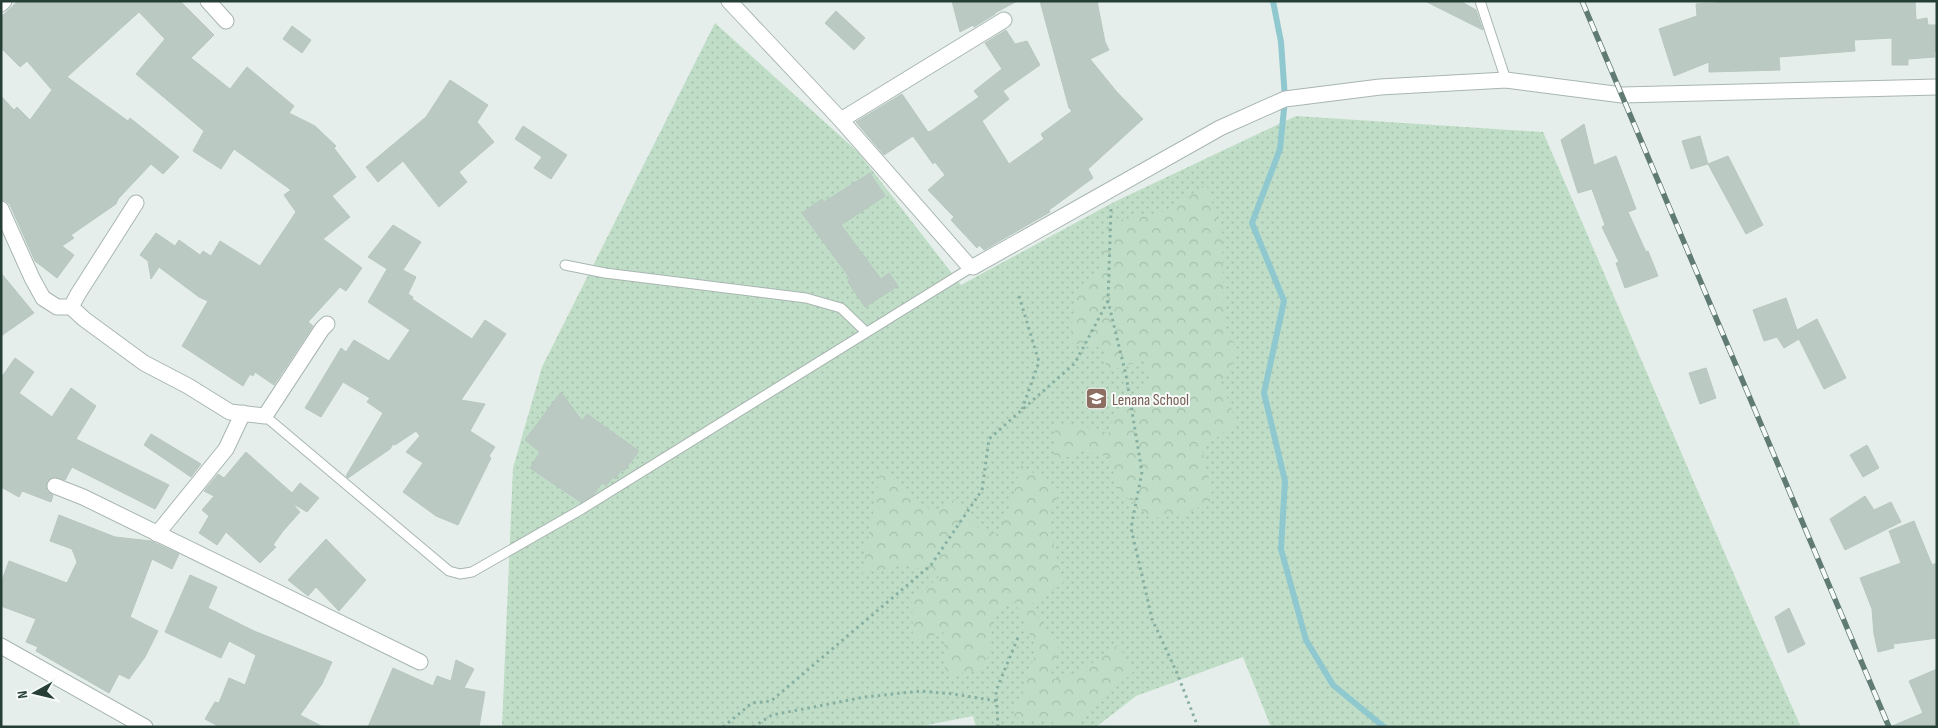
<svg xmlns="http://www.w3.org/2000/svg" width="1938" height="728" font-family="'Sofia Sans Condensed',sans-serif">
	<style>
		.grass { fill: url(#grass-dots) }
		.forest { fill: url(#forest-crowns) }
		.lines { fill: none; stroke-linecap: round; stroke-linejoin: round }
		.stream { stroke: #90c8d0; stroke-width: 6 }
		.building { fill: #bbc9c3; stroke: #b8c7c1 }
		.service-casing { stroke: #a8b6b1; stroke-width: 11 }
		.minor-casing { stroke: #a8b6b1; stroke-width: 17 }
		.path { stroke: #87b0a2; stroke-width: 3; stroke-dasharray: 2.5 4; stroke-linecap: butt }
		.service { stroke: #fff; stroke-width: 9 }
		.minor { stroke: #fff; stroke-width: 15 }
		.rail-casing { stroke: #607b73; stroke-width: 5.5 }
		.rail { stroke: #f6faf8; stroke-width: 4; stroke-dasharray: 11; stroke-linecap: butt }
		.labels { text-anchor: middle; stroke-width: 4; stroke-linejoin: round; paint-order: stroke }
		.education-label { font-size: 16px; fill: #785e54; stroke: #f6faf8; text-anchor: start }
	</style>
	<defs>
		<pattern id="grass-dots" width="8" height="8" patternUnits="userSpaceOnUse" patternTransform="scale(1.25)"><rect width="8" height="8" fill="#c0dec7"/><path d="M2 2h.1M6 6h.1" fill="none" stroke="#a5c0ac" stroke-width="1.8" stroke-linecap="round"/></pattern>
		<pattern id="forest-crowns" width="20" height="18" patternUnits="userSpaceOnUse" patternTransform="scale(1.25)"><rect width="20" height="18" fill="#c0dec7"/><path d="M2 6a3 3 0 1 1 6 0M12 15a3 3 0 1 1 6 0" fill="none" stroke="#a5c0ac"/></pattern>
	</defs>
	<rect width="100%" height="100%" fill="#e5eeea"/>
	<path class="grass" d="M715,23l143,129 103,133 151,-82 184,-87 247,16c86,198 170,397 258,595h-530l-28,-70 -107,39 -40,31h-120l-3,-11 -56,11h-415l11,-259 29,-101z"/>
	<path class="forest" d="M1206,184l16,48 2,94 15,26 -18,30 16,41 -35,25 11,52 -32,16 -30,2 -34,-29 -7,-32 -28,-6 -28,11 1,-38 31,3 23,6 6,-21 37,-31 -9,-21 -37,12v-24l-36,-5 5,-46 23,-24 12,-51 57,-11z
		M1021,465l39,25 -12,31 15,62 -33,22 30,45 -12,31 32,-9 38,-27 16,26 -59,54 -63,-8 25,-67 -22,-48 -21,11 -8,56 -41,7 -1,-44 -31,11 -1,-42 28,-25 -34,-12 -20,5 -24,4 19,-105 28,28 24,15 23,-12 21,28 20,7 14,-30z"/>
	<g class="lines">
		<path class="stream" d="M1273,1l8,41 4,57 -5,50 -28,74 32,78 -20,92 21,88 -4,68 25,91 27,45 51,42"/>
	</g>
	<path class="building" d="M18,1h162l34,34 -23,23 39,31 17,-22 47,39 -5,7 26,13 21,20 -2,2 22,29 -24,19 18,21 -27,22 39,29 -16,23 -6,-4 -32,35 5,4 -39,59 -19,-13 -2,4 -3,-2 -7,12 -61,-40 26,-45 -9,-4 -40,-30 -8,12 -3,-18 -8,-6 16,-22 19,13 4,-6 21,15 3,-4 8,5 9,-15 40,25 36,-54 -12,-17 7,-5 -57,-41 -13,20 -28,-18 11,-20 -68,-57 29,-35 -26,-27 -72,65 61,44 2,-3 49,39 -16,17 -12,-10 -33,35 -2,5 -45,31 3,3 -12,8 12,9 -17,23 -22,-17 -25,-56 -4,-4 -5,-1v-104l13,14 3,-3 13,13 22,-30 -25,-29 -7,6 -19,-19v-31z
		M952,1h65l-22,12v1l-21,13 -1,-2 -13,7z
		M1040,1h57l8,41 4,8 -19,9 26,32 27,28 -55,50 5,9 -44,32 1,2 -66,38 -5,-5 -2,3 -26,-28 3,-3 -26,-27 17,-15 -10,-13 -2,2 -20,-28 -29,19 -28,-33 46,-28 26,38 3,-1 48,-34 -5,-6 28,-22 -17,-26 21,-13 9,14 12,-3 13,24 -37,26 6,8 -27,22 27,43 35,-25 -3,-5 31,-23 -3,-3z
		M1425,1h35l16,9 7,20z
		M1753,1h162l1,19 11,-2 1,7h9v27h-3l1,5 -27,2v6h-16v-27l-38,2 1,11 -76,6 1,13 -71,2v-10l-35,14 -15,-47 38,-13 -1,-12z
		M836,11l29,27 -11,12 -29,-27z
		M292,26l19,14 -9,13 -19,-14z
		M450,80l38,25 -11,17 17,20 -35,30 8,10 -28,25 -36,-46 -25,21 -12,-15 60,-50z
		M1584,124l10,41 22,-9 20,53 -8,3 18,40 2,-1 10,25 -33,12 -9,-25 3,-1 -17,-35 3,-2 -13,-36 -14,4 -17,-53z
		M523,126l44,29 -16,24 -17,-11 8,-11 -27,-18z
		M1700,136l8,28 -17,5 -9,-28z
		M1728,156l35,69 -17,9 -38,-70z
		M870,173l15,23 -44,29 40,54 8,-6 9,13 -33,21 -17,-25 2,-4 -48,-65 20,-14 2,3z
		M393,225l28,17 -18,28 13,7 -8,17 5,3 -1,2 60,40 13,-19 21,14 -45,66 24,4 -15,27 25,16 -6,9 2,2 -33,67 -22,-9 -33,-24 20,-29 -17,-11 14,-16 -4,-5 -21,14 -2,-1 -3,5 -42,29 -2,-2 37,-63 -16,-11 3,-4 -27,-16 -22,35 -16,-9 36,-60 5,4 8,-12 35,21 21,-31 -42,-28 19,-33 -19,-12z
		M1,273l33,40 -33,23z
		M1786,298l11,32 20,-11 29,59 -22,11 -25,-50 -15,9 -7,-11 -13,4 -11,-31z
		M15,358l19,14 -15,21 33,24 19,-29 25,18 -20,33 93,46 -14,24 -83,-42 -7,13 -11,-3 -7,5v9l6,4 -2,7 -29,-11 -3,6 -18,-10v-109z
		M1706,368l10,30 -16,6 -11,-31z
		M561,392l21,29 5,-7 52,37 -15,20 -2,-2 -7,10 -2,-2 -7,9 -4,-3 -9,12 -12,7 -51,-34 10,-16 -15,-12z
		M151,434l50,30 -10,13 -47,-32z
		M1867,445l12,23 -16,9 -13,-22z
		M246,452l46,41 8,-10 19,15 -12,14 -15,-9 8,9 -17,19 -10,14 3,2 -16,16 -34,-31 -9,13 -18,-12 10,-17 -7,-6 12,-14 -10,-5 14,-17 6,4z
		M1865,496l9,14 17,-8 10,20 -56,28 -15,-31z
		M59,515l56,22 36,4 28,13 -7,15 -20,-10 -22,58 28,14 -13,26 -16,22 -10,-5 -10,19 -73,-42 2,-4 -12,-5 10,-23 -35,-13v-23l8,-22 58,22 10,-21 -5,-13 -22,-8z
		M1914,521l18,44 5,-2v75l-44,6 1,4 -16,4 -4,-18 -2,-25 -12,-31 41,-15 -12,-32z
		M326,539l40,41 -27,31 -23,-24 -8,9 -20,-16z
		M190,575l27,12 -9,21 46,23 78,31 -10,22 -22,31 23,12h-103l-15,-8 10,-17 4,1 10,-25 16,7 11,-30 -27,-14 -8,17 -56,-26z
		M1789,608l16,36 -17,9 -13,-36z
		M456,660l18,9 -10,19 21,4 -6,35h-111l25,-59 40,18 4,-10 14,5z
		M1937,669v58h-47l33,-14 -14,-32z"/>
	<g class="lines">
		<defs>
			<path id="service" d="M1480,1l26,79
				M565,265l40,8 201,25 35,10 25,24
				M265,416l184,155 11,3 12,-2 110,-63 390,-242"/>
			<path id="minor" d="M208,1l18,20
				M729,1l112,119 128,146 4,1 247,-139 65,-29 95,-12 126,-7 116,15 315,-8
				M1,4l3,-3
				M841,120l163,-100
				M136,203l-58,91 -7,13 13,12 60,44 44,23 42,26 35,4 57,-87 5,-5
				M1,209l31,69 11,20 14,9h14
				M55,486l28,11 337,165
				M157,534l69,-85 17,-36
				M1,646l144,81"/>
		</defs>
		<use href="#service" class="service-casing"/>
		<use href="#minor" class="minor-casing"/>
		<path class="path" d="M1111,209l-3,92 18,74 16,97 -11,56 21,91 25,54 21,54
			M1019,296l20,66 -17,47
			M723,727l29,-24 19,-2 160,-136 51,-75 7,-51 86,-76 33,-62
			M753,727l19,-12 93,-18 56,-6 32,3 44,7
			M998,727l-2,-36 23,-56"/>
		<use href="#service" class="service"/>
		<use href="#minor" class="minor"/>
		<defs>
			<path id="rail" d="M1582,1l307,726"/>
		</defs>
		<use href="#rail" class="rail-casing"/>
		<use href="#rail" class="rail"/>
	</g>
	<defs>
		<symbol id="school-square" viewBox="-11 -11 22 22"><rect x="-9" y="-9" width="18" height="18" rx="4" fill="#8d6e63" stroke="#f6faf8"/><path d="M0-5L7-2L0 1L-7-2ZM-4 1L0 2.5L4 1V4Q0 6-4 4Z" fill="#fff"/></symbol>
	</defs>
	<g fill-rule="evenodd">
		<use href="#school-square" x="1084" y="386" width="25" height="25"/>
	</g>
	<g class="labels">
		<g class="education-label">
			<text x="1112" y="405">Lenana School</text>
		</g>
	</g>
	<rect width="1938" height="728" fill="none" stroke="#253f37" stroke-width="5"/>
	<g transform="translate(35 693) rotate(262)" stroke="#f6faf8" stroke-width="4" paint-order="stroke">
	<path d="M0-4L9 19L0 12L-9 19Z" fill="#253f37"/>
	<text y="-8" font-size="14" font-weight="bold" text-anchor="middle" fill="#253f37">N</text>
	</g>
</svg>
